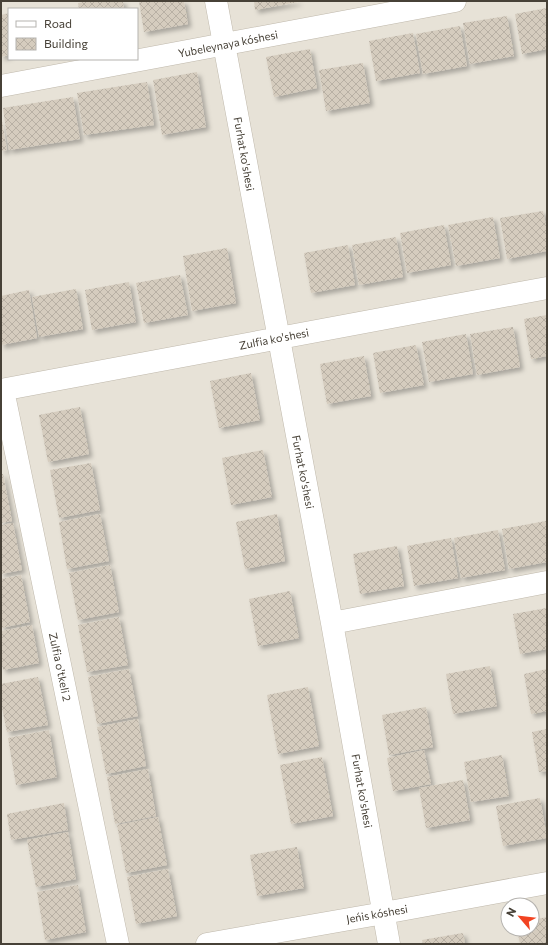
<svg xmlns="http://www.w3.org/2000/svg" width="548" height="945" font-family="Commissioner,sans-serif">
	<style>
		.residential { fill: #e7e2d7; fill-rule: evenodd }
		.building { fill: url(#building-cross-hatch); filter: url(#shadow) }
		.lines { fill: none; stroke-linecap: round; stroke-linejoin: round }
		.minor-casing { stroke: #bfb8ab; stroke-width: 23 }
		.minor { stroke: #fff; stroke-width: 22 }
		.labels { text-anchor: middle; stroke-width: 3.5; stroke-linejoin: round; paint-order: stroke }
		.street-label { font-size: 11px; fill: #474137; stroke: #fff }
	</style>
	<defs>
		<pattern id="building-cross-hatch" width="8" height="8" patternUnits="userSpaceOnUse"><rect width="8" height="8" fill="#d5ccbe"/><path d="M0 0l8 8M0 8l8-8" fill="none" stroke="#b8b0a4"/></pattern>
		<filter id="shadow"><feDropShadow dx="3.5" dy="3.5" stdDeviation="2" flood-color="#0004"/></filter>
	</defs>
	<rect width="100%" height="100%" fill="#f4f0e9"/>
	<path class="residential" d="M1,1h546v943h-546zM9,9h128v50h-128zM508,905h24v24h-24z"/>
	<path class="building" d="M88,1h35l1,8h-45l-1,-6z
		M139,1h45l4,23 -44,8z
		M254,1h44v1l-43,8z
		M547,8v41l-25,5 -7,-40z
		M9,13v42l-8,2v-42z
		M507,16l7,40 -44,8 -7,-41z
		M460,26l7,40 -44,8 -7,-40z
		M413,33l7,40 -44,8 -7,-40z
		M310,49l7,39 -43,9 -8,-40z
		M363,63l7,40 -44,8 -7,-41z
		M197,72l9,55 -44,8 -9,-55z
		M147,82l7,43 -70,10 -7,-42z
		M73,97l7,42 -71,11 -6,-42z
		M1,121h1l5,29 -6,1z
		M543,211l4,19v21l-40,8 -7,-41z
		M493,217l7,41 -44,8 -8,-41z
		M444,225l7,40 -44,8 -7,-40z
		M396,237l7,40 -44,8 -7,-40z
		M348,245l7,40 -44,8 -7,-40z
		M227,248l9,55 -44,8 -9,-55z
		M180,275l8,40 -44,8 -8,-40z
		M129,282l7,40 -44,8 -7,-40z
		M76,289l7,40 -44,8 -7,-40z
		M29,290l8,48 -36,7v-49z
		M547,315v41l-16,3 -7,-40z
		M513,327l7,40 -43,8 -7,-41z
		M466,334l7,40 -44,8 -7,-40z
		M416,345l8,40 -44,8 -7,-40z
		M364,356l7,40 -44,8 -7,-40z
		M251,373l9,47 -41,8 -9,-47z
		M80,407l9,47 -41,8 -9,-47z
		M263,450l9,47 -41,8 -9,-47z
		M91,463l9,47 -41,8 -9,-48z
		M1,474h2l9,47 -11,2z
		M100,514l9,47 -42,8 -8,-47z
		M277,514l8,47 -40,8 -9,-47z
		M546,521l1,6v35l-38,7 -7,-40z
		M13,523l9,47 -21,4v-49z
		M498,530l7,40 -44,8 -7,-40z
		M451,538l7,40 -44,8 -7,-40z
		M397,546l7,40 -44,8 -7,-40z
		M110,565l9,47 -41,8 -9,-47z
		M21,575l9,47 -29,6v-49z
		M290,591l9,47 -41,8 -9,-47z
		M547,608v41l-27,5 -7,-40z
		M119,617l9,48 -41,7 -9,-47z
		M32,625l7,38 -36,7 -2,-9v-30z
		M490,666l7,40 -44,8 -7,-40z
		M129,669l9,47 -41,8 -9,-47z
		M547,669v42l-16,3 -7,-40z
		M38,677l10,48 -41,7 -6,-29v-19z
		M308,687l11,59 -41,8 -11,-59z
		M426,707l7,40 -44,8 -7,-40z
		M138,719l8,47 -40,8 -9,-47z
		M547,729v42l-8,1 -7,-40z
		M49,730l8,47 -41,8 -8,-47z
		M424,750l7,34 -38,7 -6,-33z
		M502,755l7,41 -38,6 -7,-40z
		M322,757l11,59 -42,8 -11,-59z
		M148,769l8,47 -41,8 -8,-47z
		M463,780l7,40 -44,8 -7,-40z
		M540,798l7,40 -44,8 -7,-40z
		M64,803l4,27 -57,10 -4,-26z
		M158,817l9,48 -41,8 -9,-48z
		M68,832l8,47 -40,8 -9,-47z
		M297,847l7,41 -47,8 -7,-41z
		M168,869l9,47 -41,8 -9,-47z
		M78,885l8,47 -41,8 -8,-48z
		M547,917v27h-27l-3,-15h15v-9z
		M463,933l2,11h-42l-1,-4z"/>
	<g class="lines">
		<defs>
			<path id="minor" d="M216,1l116,622 57,321
				M1,86l454,-85
				M1,390l546,-102
				M3,390l115,554
				M332,623l215,-41
				M207,944l177,-31 163,-30"/>
		</defs>
		<use href="#minor" class="minor-casing"/>
		<use href="#minor" class="minor"/>
	</g>
	<g class="labels">
		<g class="street-label">
			<text transform="translate(228 44) rotate(-11)" y="4">Yubeleynaya kóshesi</text>
			<text transform="translate(244 154) rotate(80)" y="4">Furhat ko'shesi</text>
			<text transform="translate(274 339) rotate(-11)" y="4">Zulfia ko'shesi</text>
			<text transform="translate(303 472) rotate(79)" y="4">Furhat ko'shesi</text>
			<text transform="translate(60 667) rotate(78)" y="4">Zulfia o'tkeli 2</text>
			<text transform="translate(362 791) rotate(80)" y="4">Furhat ko'shesi</text>
			<text transform="translate(377 914) rotate(-10)" y="4">Jeńis kóshesi</text>
		</g>
	</g>
	<rect width="548" height="945" fill="none" stroke="#474137" stroke-width="4"/>
	<rect x="8" y="8" width="130" height="52" fill="#ffffff" stroke="#b5b3af"/>
	<rect x="16" y="21" width="20" height="6" fill="#ffffff" stroke="#b5b3af"/>
	<text x="44" y="28" font-size="12" fill="#474137">Road</text>
	<rect x="16" y="38" width="20" height="12" fill="url(#building-cross-hatch)" stroke="#b5b3af"/>
	<text x="44" y="48" font-size="12" fill="#474137">Building</text>
	<g transform="translate(520 917) rotate(298)"><circle r="19" fill="#ffffff" stroke="#b5b3af"/>
	<path d="M0-3L7 15L0 10L-7 15Z" fill="#f24321"/>
	<text y="-6" font-size="11" font-weight="bold" text-anchor="middle" fill="#474137">N</text>
	</g>
</svg>
